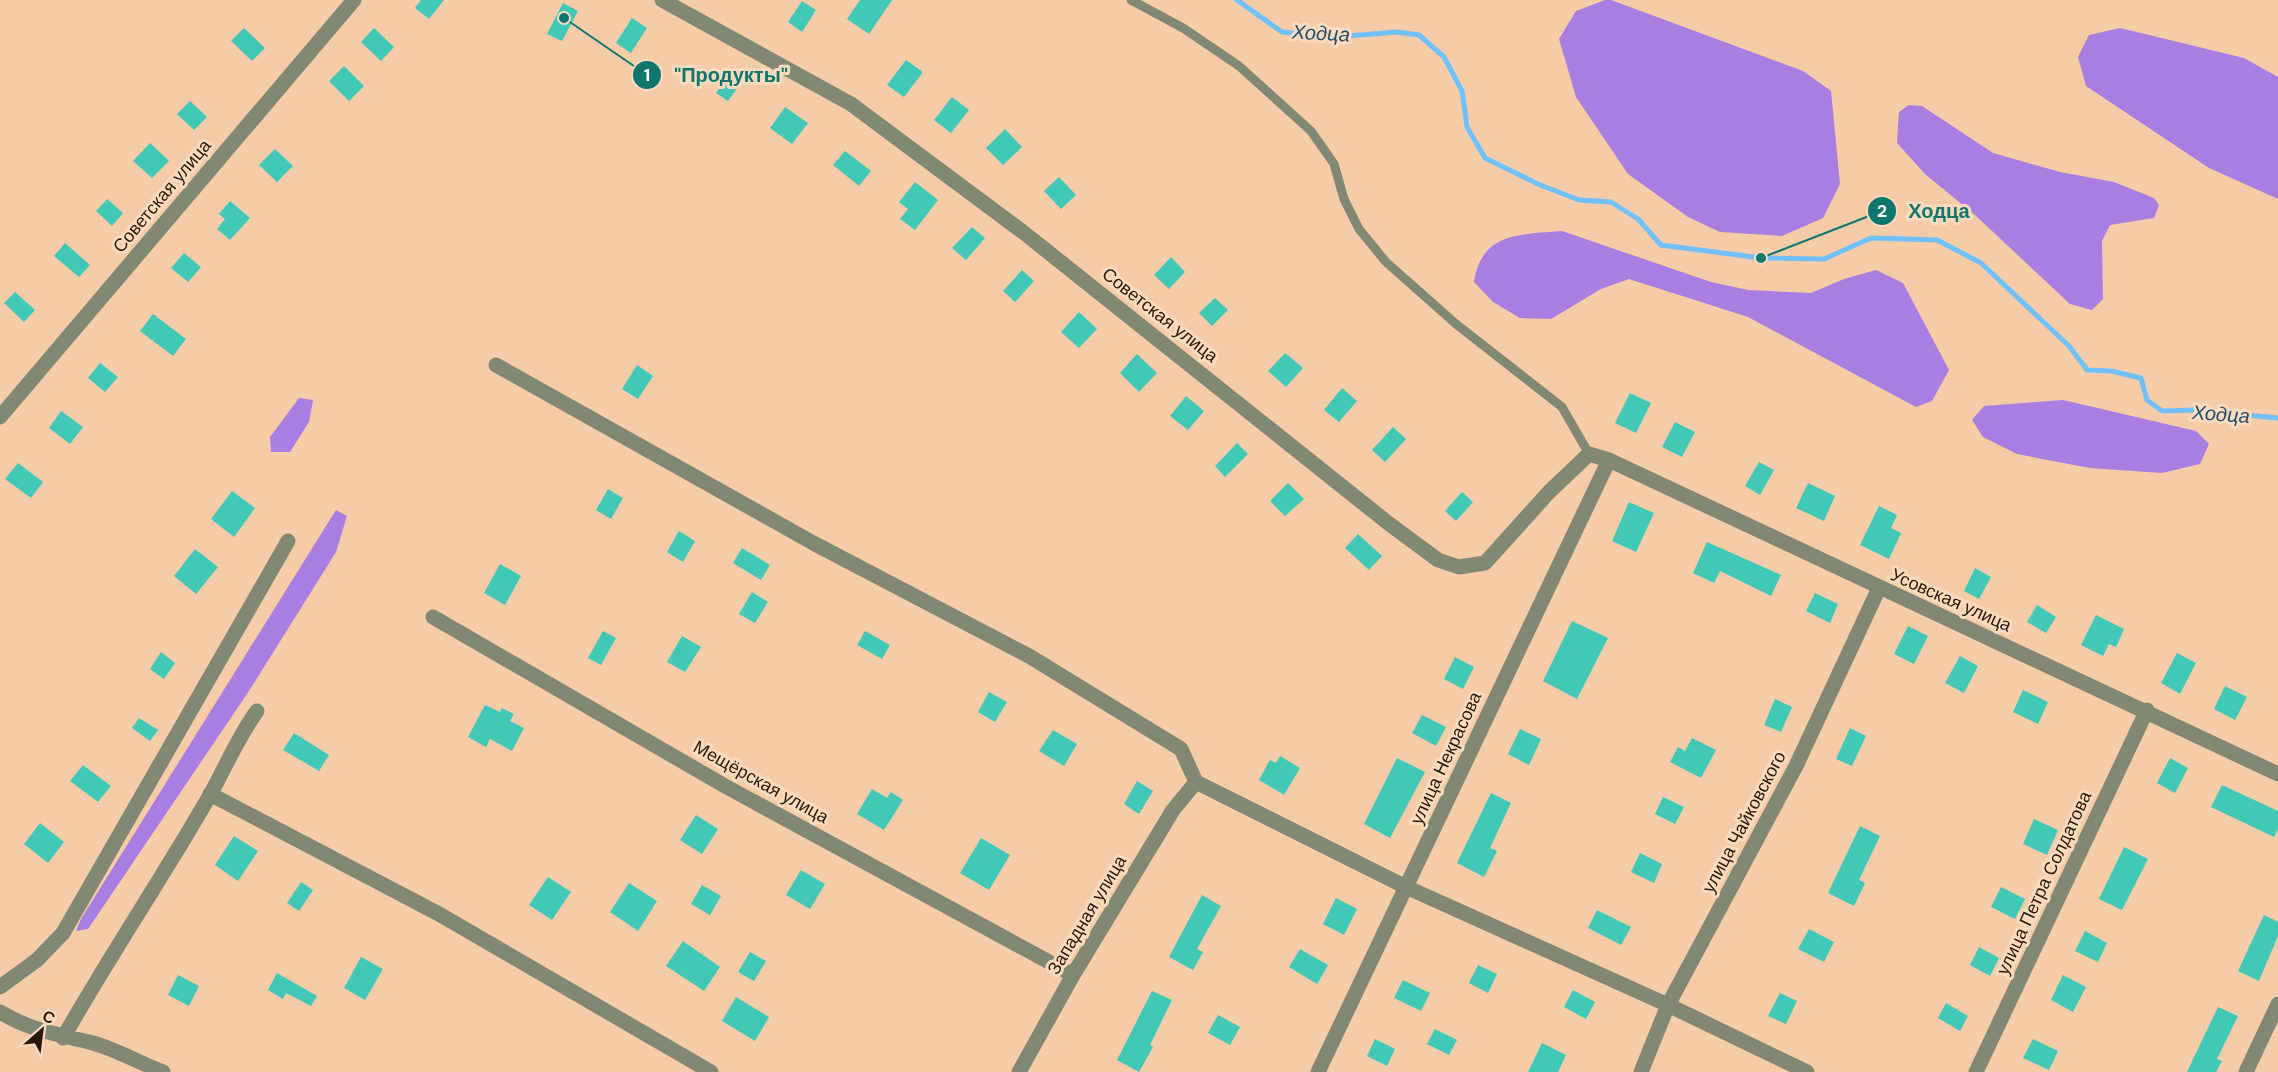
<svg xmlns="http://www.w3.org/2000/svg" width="2278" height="1072" font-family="'DM Sans',sans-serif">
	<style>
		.forest { fill: #a87ee0 }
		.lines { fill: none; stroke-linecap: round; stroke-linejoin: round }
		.stream { stroke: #6fc0fc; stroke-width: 5 }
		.building { fill: #42c8b6 }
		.service { stroke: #818874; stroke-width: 9 }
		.minor { stroke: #818874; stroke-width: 15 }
		.labels { text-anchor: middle; stroke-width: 6; stroke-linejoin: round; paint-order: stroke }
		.street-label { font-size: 18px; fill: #27190b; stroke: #fcdabe }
		.water-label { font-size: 20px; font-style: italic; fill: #214c6a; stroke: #fcdabe }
		.leader { fill: none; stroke: #0f766e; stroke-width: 2 }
		.callout-dot { fill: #0f766e; stroke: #fcdabe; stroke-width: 2 }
		.mark-label { font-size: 18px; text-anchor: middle; font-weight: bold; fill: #fff }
		.callout-label { font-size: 20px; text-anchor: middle; font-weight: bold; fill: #0f766e; stroke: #fcdabe; stroke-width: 6; stroke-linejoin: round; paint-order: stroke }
	</style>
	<rect width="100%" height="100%" fill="#f5cba8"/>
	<path class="forest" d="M1605,0h6l192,71 28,20 9,93 -17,34 -41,18 -62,-4 -32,-15 -60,-43 -52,-77 -17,-58 17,-28z
		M2120,28l124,30 34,19v122l-69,-31 -123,-82 -8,-29 11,-22z
		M1909,105l13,1 71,47 67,19 54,10 40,16 5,7 -5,13 -44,7 -8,16 1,58 -11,11 -22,-6 -95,-89 -50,-41 -28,-31 2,-31z
		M1562,231l149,51 37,8 63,3 33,-14 32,-9 27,13 46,87 -17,31 -16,6 -168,-90 -119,-38 -28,10 -50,30 -31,-1 -27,-16 -19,-20c8,-51 46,-47 88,-51z
		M299,398l14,2 -4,22 -19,30h-19l-1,-15z
		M2063,400l133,31 13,13 -9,20 -38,9 -72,-5 -73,-14 -34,-17 -11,-17 12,-14z
		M336,510l11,6 -11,36 -87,139 -161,238 -12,2 5,-12z"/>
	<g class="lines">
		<path class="stream" d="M1237,0l45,32 53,5 62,-5 22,3 25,22 18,34 5,36 18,31 55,27 39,15 32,2 27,17 23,26 100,13 63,1 47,-21 66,2 44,23 88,83 18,24 24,1 30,7 6,22 15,11 32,-1 84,8"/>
	</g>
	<path class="building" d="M421,0h23l-15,19 -14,-11z
		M860,0h32l-23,34 -22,-15z
		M802,1l14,9 -14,22 -14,-10z
		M563,3l15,8 -16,30 -15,-7z
		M632,18l15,10 -16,25 -15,-10z
		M244,28l21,20 -13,13 -21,-20z
		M374,28l20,19 -13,14 -20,-19z
		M906,60l17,12 -19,25 -17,-12z
		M344,66l20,20 -15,15 -20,-20z
		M731,72l12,8 -15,21 -12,-8z
		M952,97l17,13 -18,23 -17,-13z
		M190,101l17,16 -13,13 -17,-16z
		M785,107l23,16 -16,21 -22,-16z
		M1005,129l17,18 -19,18 -17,-17z
		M150,143l19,18 -17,17 -19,-17z
		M275,149l18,17 -16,16 -18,-17z
		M845,151l26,20 -12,15 -26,-21z
		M1059,177l17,18 -15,14 -17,-18z
		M915,182l23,18 -23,30 -15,-11 8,-10 -9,-7z
		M107,199l16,14 -11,13 -16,-15z
		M230,201l20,17 -20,22 -13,-11 8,-10 -6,-5z
		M972,227l13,11 -19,22 -14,-12z
		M65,243l25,22 -11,12 -25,-21z
		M184,253l17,14 -13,15 -17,-14z
		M1171,257l14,15 -16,17 -15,-14z
		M1022,270l12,11 -19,21 -12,-11z
		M15,292l20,18 -11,12 -20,-19z
		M1215,298l13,12 -16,16 -13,-13z
		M1079,312l18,17 -18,19 -18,-16z
		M153,314l33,25 -13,17 -33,-25z
		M1285,353l18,15 -17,19 -18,-16z
		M1137,354l20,19 -18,19 -19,-19z
		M100,363l18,14 -13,15 -17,-14z
		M637,365l16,11 -15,23 -16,-10z
		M1342,388l15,13 -18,21 -15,-12z
		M1630,393l21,10 -15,30 -21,-10z
		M1186,396l18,15 -16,19 -18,-14z
		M61,411l22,16 -13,17 -21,-16z
		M1675,422l20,10 -13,25 -20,-10z
		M1393,427l13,12 -21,23 -13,-12z
		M1237,443l11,11 -23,23 -10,-11z
		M1759,462l15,8 -14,25 -15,-9z
		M18,463l25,19 -12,16 -26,-19z
		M1288,483l16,16 -19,17 -15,-15z
		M1808,483l27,13 -11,25 -28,-13z
		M608,489l15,9 -12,21 -15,-9z
		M232,491l23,17 -21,29 -23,-18z
		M1462,492l11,10 -17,19 -11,-10z
		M1629,502l25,11 -18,39 -24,-11z
		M1879,506l18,9 -6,13 10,5 -12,26 -29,-14z
		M679,531l16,10 -12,21 -16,-10z
		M1358,534l24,22 -13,14 -24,-22z
		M1707,542l74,33 -10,21 -51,-25 -6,12 -21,-10z
		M742,548l28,17 -9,15 -28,-17z
		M195,549l23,18 -22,27 -22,-18z
		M500,564l21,12 -16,29 -21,-12z
		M1975,568l16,9 -12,22 -15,-8z
		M752,592l16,10 -13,21 -16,-9z
		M1815,593l23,11 -8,19 -24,-12z
		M2037,605l19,12 -10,16 -19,-11z
		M2096,615l28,14 -8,18 -7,-3 -6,12 -22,-11z
		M1572,621l36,17 -31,61 -34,-18z
		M1908,626l20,10 -14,28 -20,-10z
		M603,631l13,7 -15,27 -13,-7z
		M865,631l25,14 -8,14 -25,-14z
		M682,636l19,11 -16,25 -18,-10z
		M161,652l14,11 -11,16 -14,-10z
		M2177,653l19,10 -16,31 -19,-11z
		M1960,656l18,10 -14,27 -19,-10z
		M1455,657l19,10 -11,22 -19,-10z
		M2225,686l22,11 -12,23 -21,-11z
		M2023,690l25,12 -10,22 -25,-12z
		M989,692l18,10 -12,20 -17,-10z
		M1775,699l17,8 -11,25 -17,-7z
		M485,705l15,7 2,-4 12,6 -4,7 14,7 -12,23 -22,-12 -4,8 -18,-10z
		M1422,715l24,12 -10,19 -24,-13z
		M139,718l19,12 -8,11 -18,-13z
		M1850,728l16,8 -14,30 -16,-7z
		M1520,729l21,10 -12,26 -21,-11z
		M1053,730l24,14 -13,22 -25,-15z
		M294,733l35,22 -10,16 -36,-21z
		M1692,738l24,12 -15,28 -31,-16 8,-15 7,4z
		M1280,756l20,12 -16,27 -25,-15 11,-20 6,3z
		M1397,758l28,14 -35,66 -26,-14z
		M2170,758l18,10 -13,25 -18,-10z
		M83,765l28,21 -13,16 -28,-21z
		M1137,781l16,10 -14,23 -15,-10z
		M2222,785l56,26v18l-4,8 -63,-30z
		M872,789l15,9 4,-6 12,8 -19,30 -27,-16z
		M1491,793l20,10 -21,45 7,3 -13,26 -27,-14z
		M1663,797l21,10 -9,17 -20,-10z
		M696,815l22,14 -16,25 -22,-14z
		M2034,819l24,11 -11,25 -24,-11z
		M40,823l24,19 -16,21 -24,-19z
		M1860,826l20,10 -21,44 6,3 -11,23 -26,-13z
		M234,836l24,15 -20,30 -23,-16z
		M981,838l29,17 -21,35 -29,-17z
		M2124,847l24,12 -26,51 -23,-11z
		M1640,853l22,11 -8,19 -23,-11z
		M801,870l24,14 -15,25 -24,-14z
		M548,877l23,15 -19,28 -23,-15z
		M301,882l12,8 -14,21 -12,-8z
		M629,883l28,18 -19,30 -28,-19z
		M702,885l19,11 -11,19 -19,-11z
		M2001,887l24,12 -10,20 -24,-12z
		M1202,895l19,11 -24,43 6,3 -10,18 -24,-13z
		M1336,898l21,11 -13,26 -21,-11z
		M1597,910l34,17 -10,18 -33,-17z
		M2264,915l14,7v14l-19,45 -21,-10z
		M1809,929l25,13 -10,20 -26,-13z
		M2085,931l22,12 -9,19 -23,-11z
		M683,941l37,26 -16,24 -38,-25z
		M1979,947l20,11 -9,18 -20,-11z
		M1300,949l28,16 -11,19 -28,-17z
		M750,952l16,9 -12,20 -16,-9z
		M361,957l22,12 -18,31 -21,-12z
		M1478,965l19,9 -9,19 -19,-10z
		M277,973l40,23 -6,10 -25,-13 -3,6 -15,-9z
		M178,975l21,11 -10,20 -21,-11z
		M2063,975l23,12 -13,25 -22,-12z
		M1403,980l27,13 -9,18 -27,-13z
		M1573,990l22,12 -9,17 -22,-12z
		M1152,991l20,9 -22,45 3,2 -14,25 -22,-12z
		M1780,993l17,8 -11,23 -18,-8z
		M736,997l33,20 -14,24 -33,-20z
		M1946,1003l22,13 -8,15 -22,-13z
		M2218,1007l20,9 -21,43 5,2 -6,11h-29z
		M1218,1015l22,12 -10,18 -22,-12z
		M1435,1029l22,11 -8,15 -22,-11z
		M1375,1039l20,10 -8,17 -20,-10z
		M2033,1039l25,12 -9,19 -26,-12z
		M1542,1043l24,12 -8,17h-30z"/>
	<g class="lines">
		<path class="service" d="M1131,0l52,28 56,38 72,65 23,33 10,35 15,30 27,33 70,62 106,83 27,47"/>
		<path class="minor" d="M662,0l189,104 172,128 365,291 50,37 21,7 26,-4 64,-71 40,-38 20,6 669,314
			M496,365l319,179 214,112 152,93 15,33 210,105 262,118 139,67
			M0,417l354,-417
			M433,617l292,169 348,189
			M210,794l229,120 272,158
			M0,987l37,-27 26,-27 225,-392
			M0,1012c31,19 59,22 93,31 24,7 47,20 70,29
			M63,1038c47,-83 100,-161 147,-243 16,-29 28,-58 47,-84
			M1019,1072l54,-97 100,-165 23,-28
			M1318,1072l291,-612
			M1641,1072l27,-67 128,-239 83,-178
			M1976,1072l171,-362
			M2246,1072l32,-68"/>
	</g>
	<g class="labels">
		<g class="street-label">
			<text transform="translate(162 196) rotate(-50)" y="6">Советская улица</text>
			<text transform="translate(1160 315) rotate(38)" y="6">Советская улица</text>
			<text transform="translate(1951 600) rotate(24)" y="6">Усовская улица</text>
			<text transform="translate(1446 758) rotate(-65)" y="6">улица Некрасова</text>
			<text transform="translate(761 782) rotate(29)" y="6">Мещёрская улица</text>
			<text transform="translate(1744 822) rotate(-62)" y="6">улица Чайковского</text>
			<text transform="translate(2044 883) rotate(-65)" y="6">улица Петра Солдатова</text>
			<text transform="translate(1087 915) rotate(-59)" y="6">Западная улица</text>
		</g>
		<g class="water-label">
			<text transform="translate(1321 33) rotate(3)" y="7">Ходца</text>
			<text transform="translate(2221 414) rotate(4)" y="7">Ходца</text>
		</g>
	</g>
	<path class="leader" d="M564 18L647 75M1761 258L1882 211"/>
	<g class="callout-dot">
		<circle cx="564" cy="18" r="6"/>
		<circle cx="1761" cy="258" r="6"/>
		<circle cx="647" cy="75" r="15"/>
		<circle cx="1882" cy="211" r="15"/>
	</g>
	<g class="mark-label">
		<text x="647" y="81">1</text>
		<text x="1882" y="217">2</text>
	</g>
	<g class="callout-label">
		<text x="731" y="82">"Продукты"</text>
		<text x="1939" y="218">Ходца</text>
	</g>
	<g transform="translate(42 1030) rotate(28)" stroke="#fcdabe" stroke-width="4.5" paint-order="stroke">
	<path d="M0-4.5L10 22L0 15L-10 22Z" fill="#27190b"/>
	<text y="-9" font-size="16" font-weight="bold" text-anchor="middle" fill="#27190b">С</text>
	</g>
</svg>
